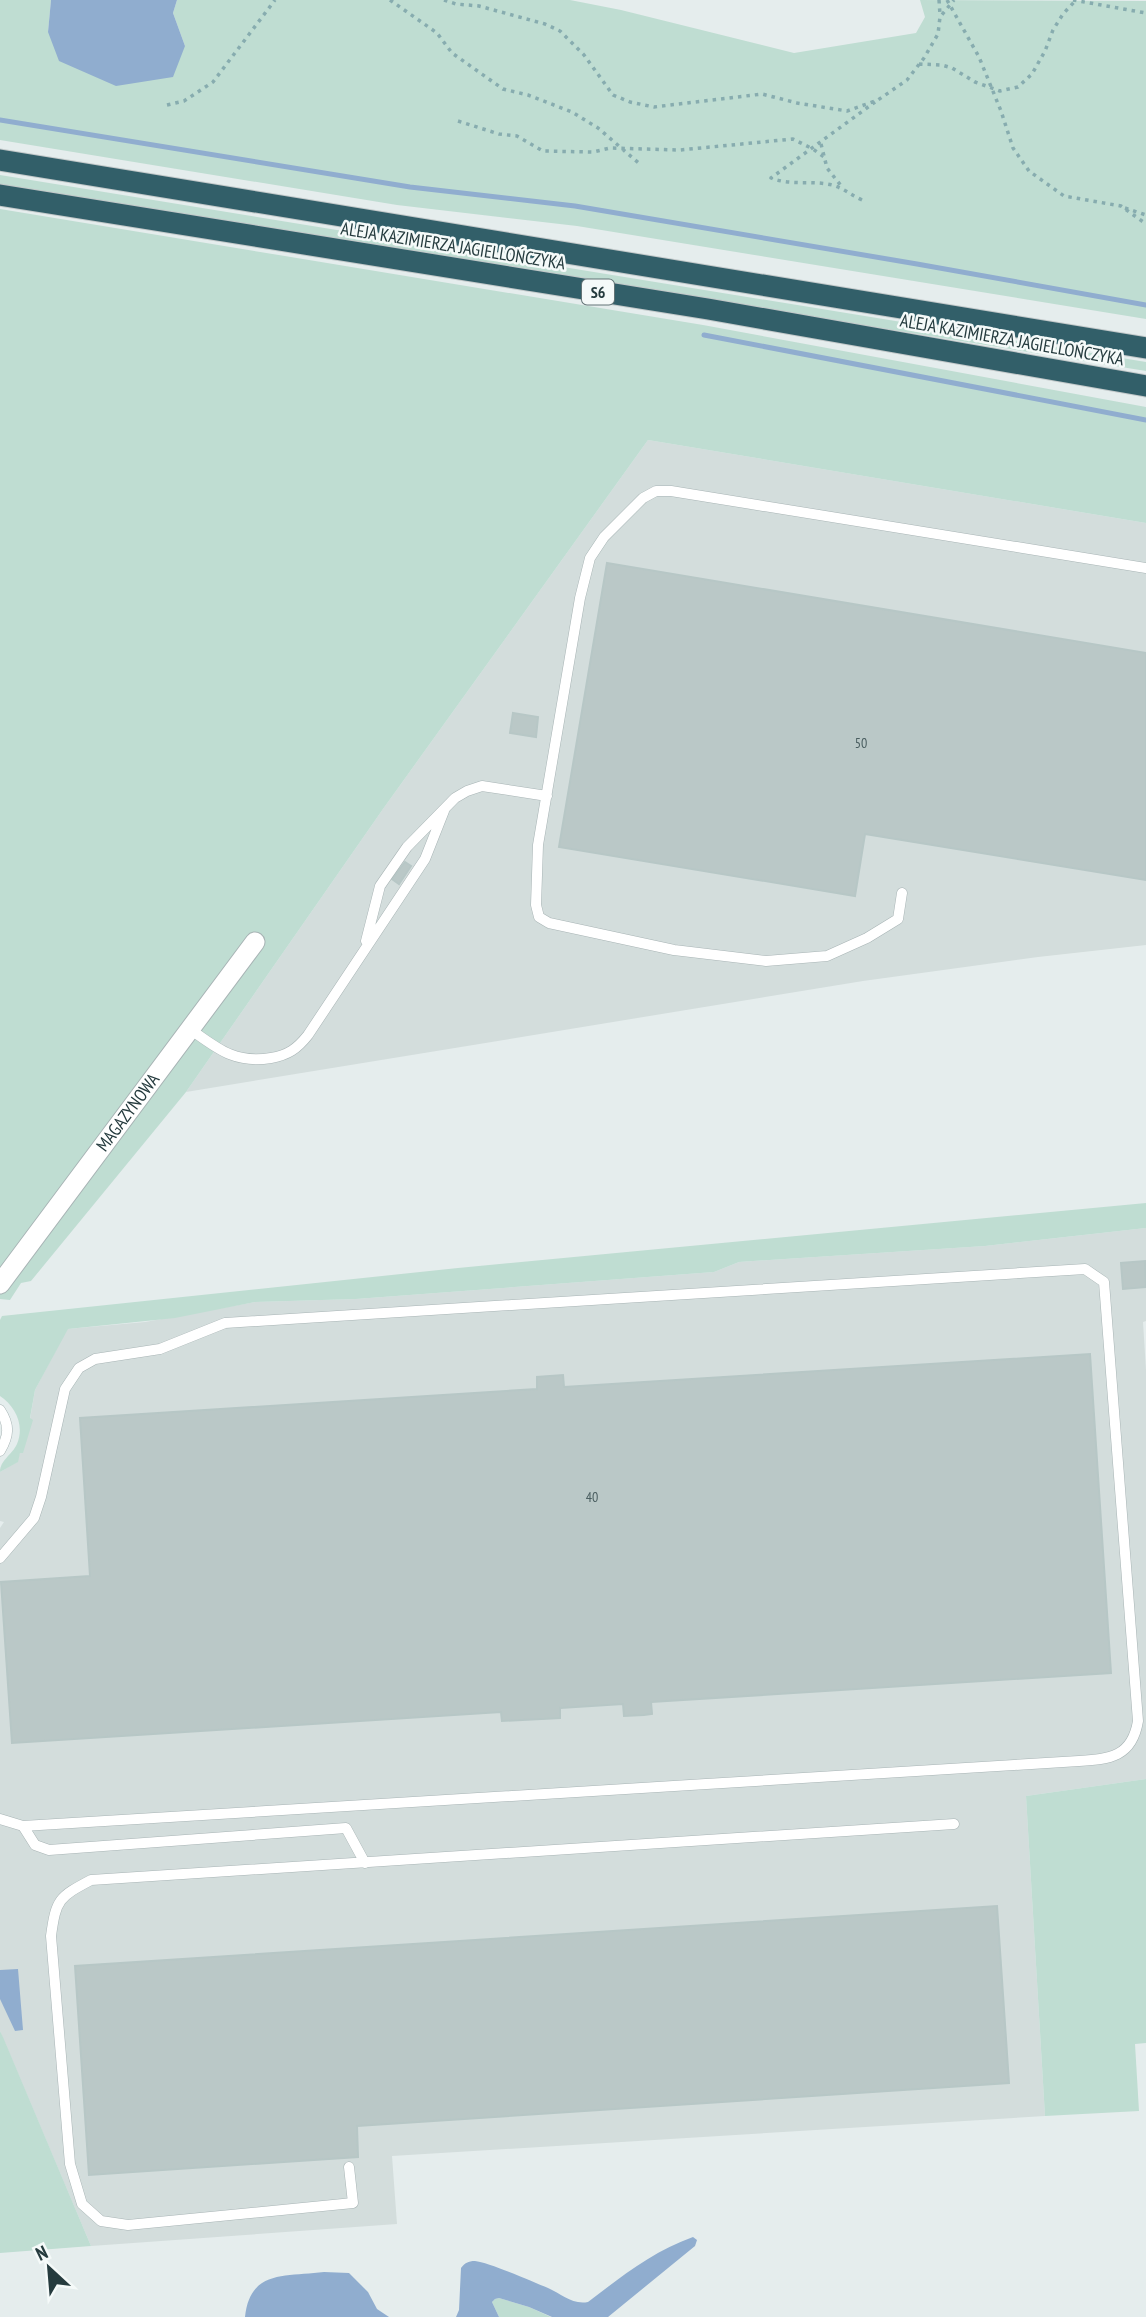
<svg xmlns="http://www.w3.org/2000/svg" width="1146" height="2317" font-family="'PT Sans Narrow',sans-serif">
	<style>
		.built { fill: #d3dddc }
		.green { fill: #bfddd2 }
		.water { fill: #90adcf }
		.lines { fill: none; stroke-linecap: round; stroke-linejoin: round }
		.stream { stroke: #90adcf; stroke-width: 5 }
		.building { fill: #bac8c7; stroke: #b7c7c6; stroke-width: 2 }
		.lane-casing { stroke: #a8b4b5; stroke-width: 11 }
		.street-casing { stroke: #a8b4b5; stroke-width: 21 }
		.highway-casing { stroke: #c2c8c9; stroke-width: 23 }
		.path { stroke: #87acaf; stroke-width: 3.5; stroke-dasharray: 3.5 5; stroke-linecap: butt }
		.lane { stroke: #fff; stroke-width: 10 }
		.street { stroke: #fff; stroke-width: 19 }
		.highway { stroke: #325f69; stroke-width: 21 }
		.labels { text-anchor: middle; stroke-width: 5; stroke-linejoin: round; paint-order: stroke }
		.number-label { font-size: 14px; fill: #4a5e60 }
		.shield { fill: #f5faf9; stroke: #637476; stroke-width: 2 }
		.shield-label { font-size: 16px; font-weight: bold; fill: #253b3e }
		.street-label { font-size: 18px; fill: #253b3e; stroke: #f5faf9 }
	</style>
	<rect width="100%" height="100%" fill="#e5eded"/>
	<path class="built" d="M648,440l498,83v422l-108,12 -175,24 -677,111 197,-283z
		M1146,1228v93l-3,1 3,48v409l-120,17 19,320 -653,40 5,68 -306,22 -91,-215v-503l4,-6 -4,-1v-49l17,-10 13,-43 5,-29 32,-61 78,-7 110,-20 101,-3 358,-27 25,-10 246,-16z"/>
	<path class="green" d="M0,0h51l-3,32 137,14 -12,-33 4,-13h393l51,10 173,43 122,-20 9,-16 -5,-17 226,1v318l-569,-93 -180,-21 -397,-65z
		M0,175l1146,187v9l-1146,-186z
		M0,209l703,116 443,82v116l-498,-83 -265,369 -197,283 -155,189 -10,2 -11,17 -10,-1z
		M1146,1203v25l-161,18 -246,16 -25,10 -358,27 -101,3 -80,16 -107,11 -33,61 -5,28 3,2 -10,33h-3l-2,9 -18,10c0,-12 12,-17 17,-28 8,-19 -2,-38 -17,-48v-76l2,-4 456,-48z
		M1146,1779v264l-11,1 4,67 -94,5 -19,-320z
		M0,2031l3,6 88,209 -91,7z
		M499,2298l30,9 22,10h-52l-7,-15 3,-3z"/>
	<path class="water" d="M51,0h126l-4,13 12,33 -12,31 -57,9 -57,-25 -11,-29z
		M18,1969l5,61 -8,1 -15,-32v-29z
		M693,2237l4,3 -2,6 -87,71h-56l-23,-10 -30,-9 -4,1 -3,3 7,15h-43l3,-7 2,-42c4,-5 7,-7 14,-7 13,1 58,21 73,27 14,6 24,17 40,14 33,-25 65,-51 105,-65z
		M324,2272l25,1 19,19 9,17 12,8h-144c5,-48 41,-40 79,-45z"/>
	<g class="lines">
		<path class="stream" d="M0,120l410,67 165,19 342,58 229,41
			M704,335l442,85"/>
	</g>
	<path class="building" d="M607,563l539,90v227l-281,-46 -10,62 -296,-49z
		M513,713l25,4 -2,20 -26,-4z
		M405,862l6,4 -12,18 -7,-5z
		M1145,1261l1,26 -23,2 -2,-26z
		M1090,1354l21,319 -460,29 1,12 -8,1 -20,1 -1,-12 -63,4v10l-58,3 -1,-9 -489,31 -11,-161 89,-6 -10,-158 457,-29v-12l26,-2 1,12z
		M997,1906l12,177 -652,43 1,31 -269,18 -14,-209z"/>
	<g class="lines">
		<defs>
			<path id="lane" d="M902,893l-4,26 -31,19 -40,18 -61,5 -92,-11 -125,-27 -10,-6 -3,-12 2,-60 42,-247 10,-40 14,-21 39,-39 13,-7h15l475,77
				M366,941l14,-55 27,-39 48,-49 12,-7 15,-5 65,10
				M190,1029c28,20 45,35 81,29 17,-3 26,-9 37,-23l117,-176 19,-48
				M0,1410c10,15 9,26 0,41
				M0,1558l34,-40 7,-21 24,-108 14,-21 16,-9 65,-10 65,-26 860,-54 19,13 34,439c-6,36 -28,38 -59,40l-1056,65 -23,-7
				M23,1826l12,19 14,5 297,-22 19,35
				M349,2167l4,36 -225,22 -27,-4 -19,-17 -12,-40 -19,-228c5,-37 8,-39 40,-56l863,-56"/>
			<g id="street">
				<path id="s1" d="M0,1284l255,-342"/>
			</g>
			<path id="highway" d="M0,160l1146,188
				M0,195l708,114 438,77"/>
		</defs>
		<use href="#lane" class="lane-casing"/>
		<use href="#street" class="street-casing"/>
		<use href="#highway" class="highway-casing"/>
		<path class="path" d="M390,0l47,33 15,20 51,36 25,6 44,17 26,16 43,37
			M444,0l12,4 23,2 66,18 15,7 24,24 29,40 17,7 24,5 108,-13 35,9 50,8 31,-11 29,-20 17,-22 14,-24 2,-17 14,-17
			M939,0l1,15
			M947,0l32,57 22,54 12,37 16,23 35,25 57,10 25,18
			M1073,0l73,13
			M919,64l23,1 10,3 23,14 25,9 18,-4 14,-13 13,-23 8,-21 10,-16 13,-14
			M167,105l17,-4 29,-19 62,-82
			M458,121l41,13 18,2 26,15 50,1 17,-4 70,2 113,-11 20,10 11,8
			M821,144l6,24 15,19
			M862,200c-11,-5 -19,-12 -30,-15 -20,-5 -41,1 -61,-7l104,-76
			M1125,208l21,7"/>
		<use href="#lane" class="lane"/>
		<use href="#street" class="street"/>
		<use href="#highway" class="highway"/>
	</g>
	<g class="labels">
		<g class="number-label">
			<text x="861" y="748">50</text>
			<text x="592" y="1502">40</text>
		</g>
		<rect class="shield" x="582" y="279.5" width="32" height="25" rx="5"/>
		<g class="shield-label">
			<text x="598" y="298">S6</text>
		</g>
		<g class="street-label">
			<text transform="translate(453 246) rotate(9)" y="6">ALEJA KAZIMIERZA JAGIELLOŃCZYKA</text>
			<text transform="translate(1012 340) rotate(10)" y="6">ALEJA KAZIMIERZA JAGIELLOŃCZYKA</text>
			<text dy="6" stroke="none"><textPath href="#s1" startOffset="214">MAGAZYNOWA</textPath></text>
		</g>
	</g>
	<g transform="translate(49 2268) rotate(334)" stroke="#f5faf9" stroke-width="5" paint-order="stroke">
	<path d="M0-5L12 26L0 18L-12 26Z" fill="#253b3e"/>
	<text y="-10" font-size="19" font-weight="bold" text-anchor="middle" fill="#253b3e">N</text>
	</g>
</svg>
